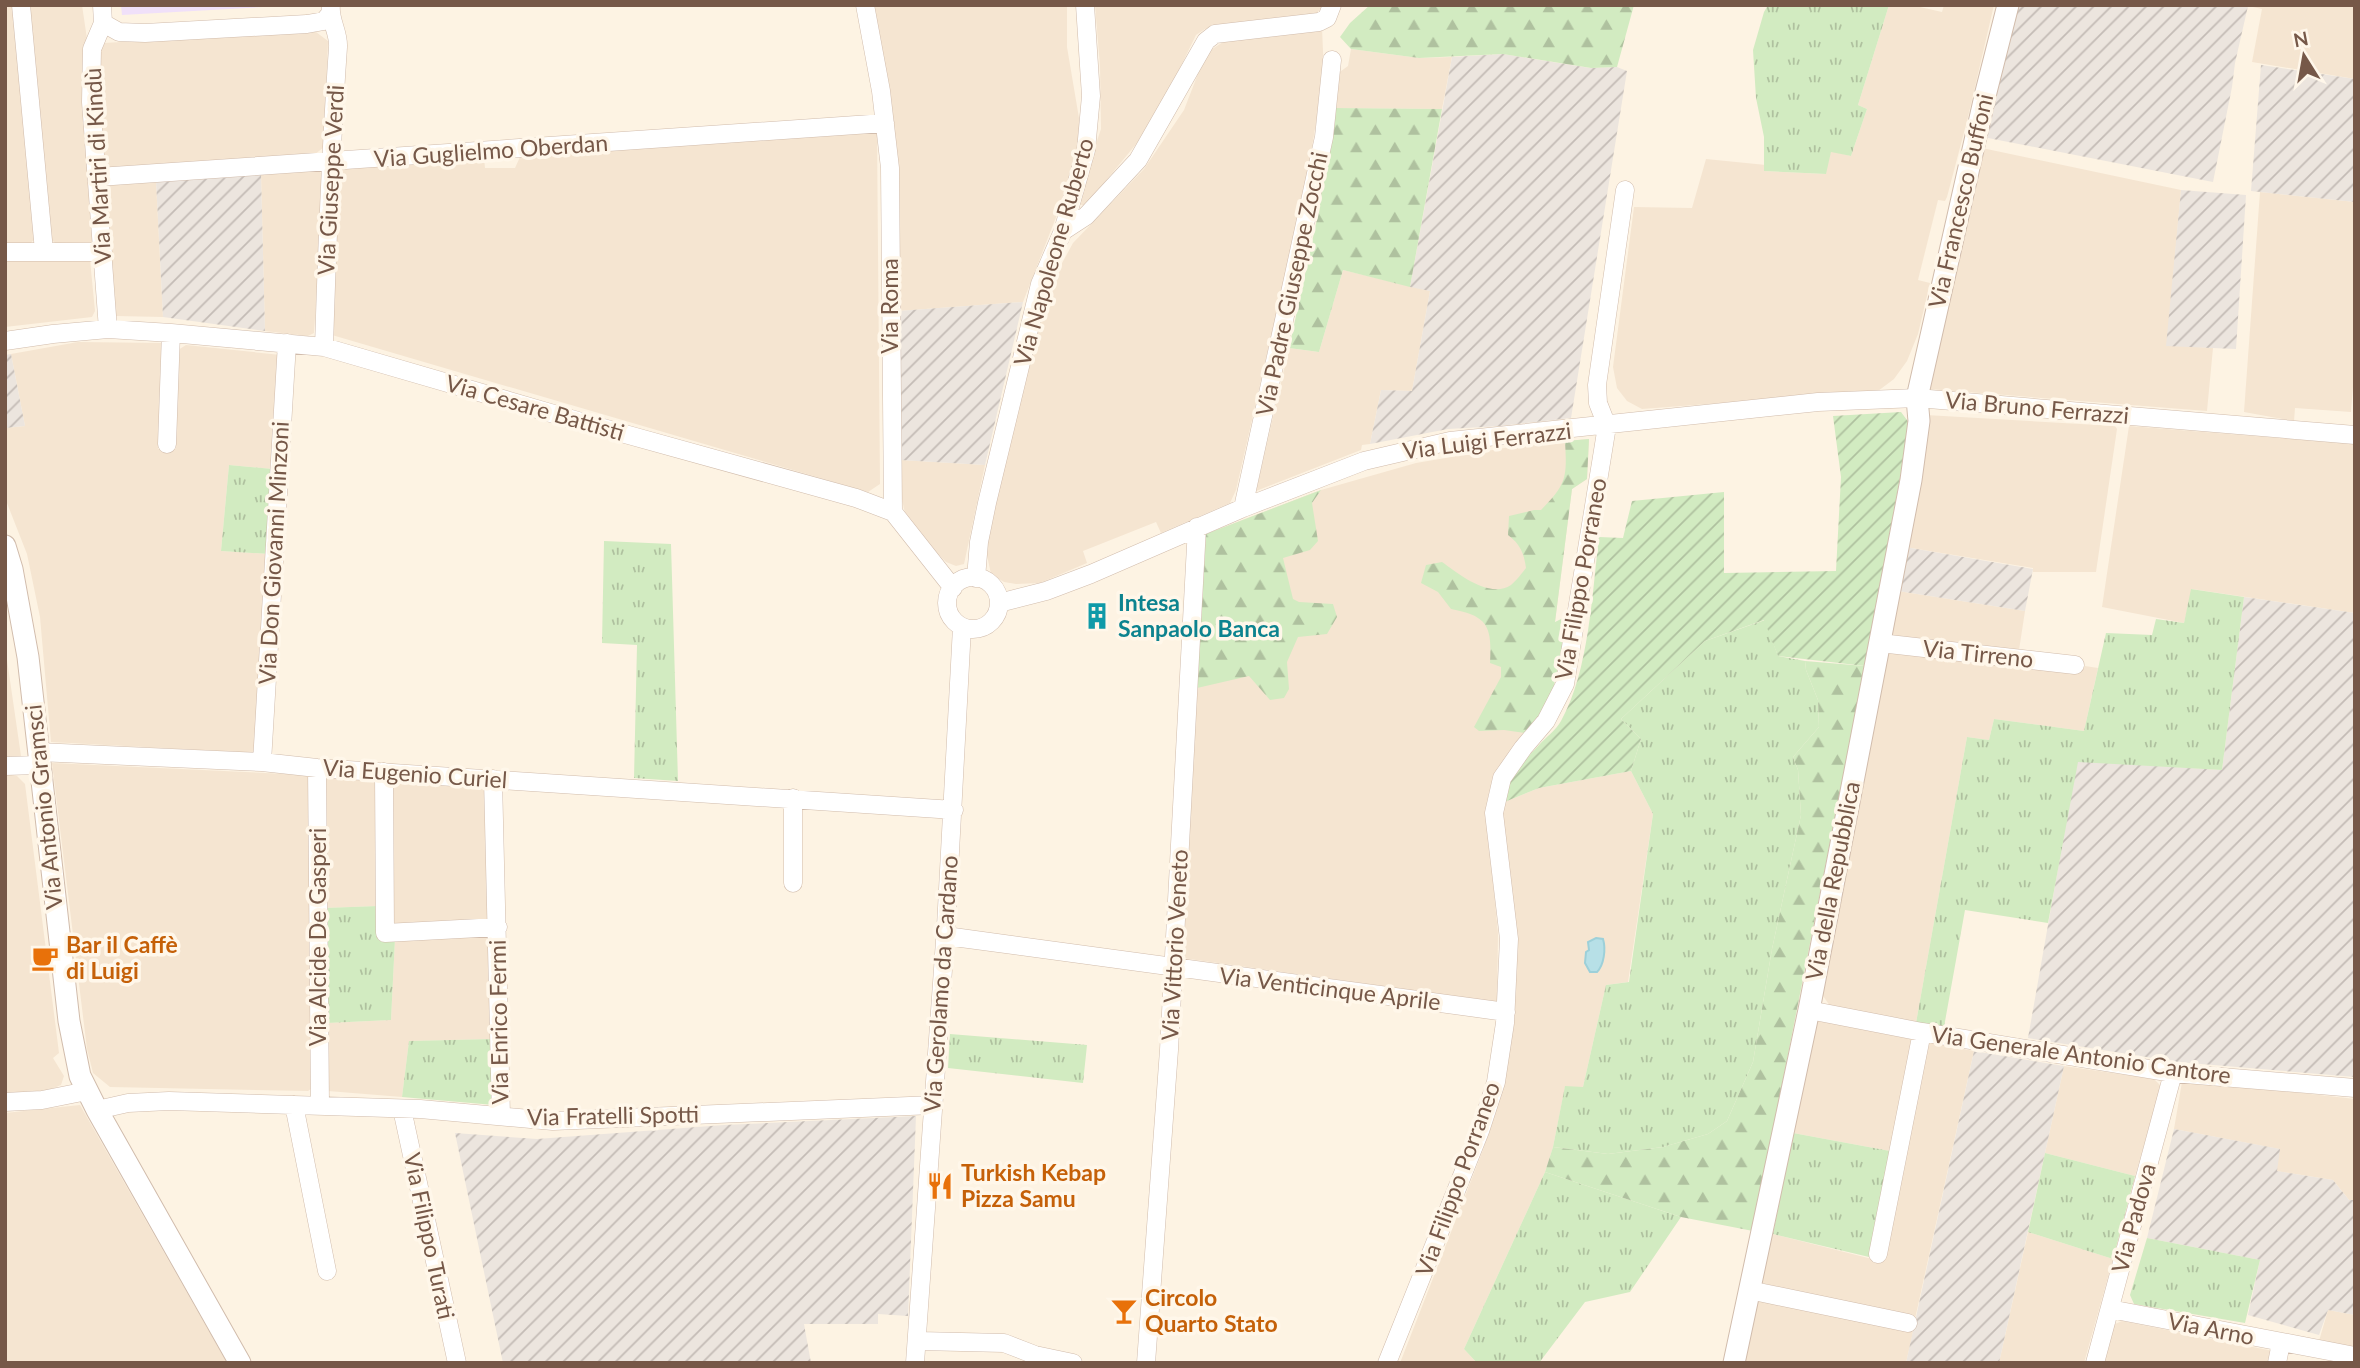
<svg xmlns="http://www.w3.org/2000/svg" width="2360" height="1368" font-family="Lato,sans-serif">
	<style>
		.residential { fill: #f5e5d1 }
		.industrial { fill: url(#industrial-furrows) }
		.education { fill: #f0e0f9 }
		.grass { fill: url(#grass-tufts) }
		.forest { fill: url(#forest-firs) }
		.garden { fill: url(#garden-furrows) }
		.water { fill: #b7e0e7; stroke: #9dd0d9; stroke-width: 2 }
		.lines { fill: none; stroke-linecap: round; stroke-linejoin: round }
		.minor-casing { stroke: #d1bcac; stroke-width: 19 }
		.tertiary-casing { stroke: #d1bcac; stroke-width: 23 }
		.minor { stroke: #fff; stroke-width: 18 }
		.tertiary { stroke: #fff; stroke-width: 21 }
		.labels { text-anchor: middle; stroke-width: 7; stroke-linejoin: round; paint-order: stroke }
		.street-label { font-size: 23px; fill: #765848; stroke: #fff7ea }
		.culture-label { font-size: 23px; font-weight: bold; fill: #0d838f; stroke: #fff7ea; text-anchor: start }
		.food-label { font-size: 23px; font-weight: bold; fill: #c56008; stroke: #fff7ea; text-anchor: start }
	</style>
	<defs>
		<pattern id="industrial-furrows" width="10" height="10" patternUnits="userSpaceOnUse" patternTransform="scale(1.75)"><rect width="10" height="10" fill="#ece5de"/><path d="M-1 1l2-2M0 10L10 0M9 11l2-2" fill="none" stroke="#c4bcb6"/></pattern>
		<pattern id="grass-tufts" width="24" height="20" patternUnits="userSpaceOnUse" patternTransform="scale(1.75)"><rect width="24" height="20" fill="#d2ebc1"/><path d="M3 7l-1-3M5 7V3M7 7l1-3M15 17l-1-3M17 17v-4M19 17l1-3" fill="none" stroke="#afc19f"/></pattern>
		<pattern id="forest-firs" width="22" height="20" patternUnits="userSpaceOnUse" patternTransform="scale(1.75)"><rect width="22" height="20" fill="#d2ebc1"/><path d="M5 1l3.5 6h-7zM16 11l3.5 6h-7z" fill="#afc19f"/></pattern>
		<pattern id="garden-furrows" width="10" height="10" patternUnits="userSpaceOnUse" patternTransform="scale(1.75)"><rect width="10" height="10" fill="#d2ebc1"/><path d="M-1 1l2-2M0 10L10 0M9 11l2-2" fill="none" stroke="#afc19f"/></pattern>
	</defs>
	<rect width="100%" height="100%" fill="#fdf3e3"/>
	<path class="residential" d="M5,5h8l23,232 -5,6 -26,1z
		M25,5h57l5,34 -3,54 10,145 -1,4 -38,1 -6,-6z
		M871,5h196v42l13,77 -1,19 -17,59 -39,100 -125,9z
		M1095,5h228v1l-7,8 -101,13 -10,2 -9,6 -19,39 -40,69 -52,63 -9,-3 25,-74 -1,-63z
		M1889,5h22l31,7 2,-7h50l-27,116 -20,76 -2,4 -7,-1 -20,80 12,3 -12,51 -11,27 -13,18 -16,12 -236,18 -15,-8 -10,-13 -4,-21 21,-160 58,1 14,-49 60,6 -2,6 61,3 6,-23 20,5 16,-47 -9,-4z
		M2244,5h111v74l-103,-17 10,-53z
		M1322,28l2,46 -18,109 -70,307 -6,13 -69,30 -5,-11 -73,29 4,12 -47,20 -24,1 -12,-2 -13,-8 -6,-28 57,-246 31,-57 71,-74 40,-59 22,-57 17,-11z
		M316,32l12,9 -4,106 -10,8 -209,16 -3,-6 -5,-110 6,-12z
		M1351,49l68,9 33,-1 -10,52 -107,-1 2,-34 11,-8z
		M877,131l3,353 -12,8 -536,-157 6,-166 146,-11 1,10h30l5,-11 31,-3z
		M1982,148l199,42 -14,155 46,3 -6,63 -278,-22z
		M319,171l5,5 -10,157 -6,3 -43,-5 -4,-157z
		M156,181l7,136 -47,-1 -12,-131z
		M2260,192l95,10v159l-4,51 -56,-4 -1,13 -50,-9z
		M5,260h85l5,51 -3,6 -87,10z
		M1343,270l87,21 -18,100 -31,-1 -11,54 -8,1 -1,5 -105,41 33,-143 30,4z
		M78,342l84,1 -4,106h18l-1,-97 11,-7 95,10 -8,114 -44,-4 -8,86 49,3 -14,199 -205,-11 -11,-125 -13,-63 -22,-56v-70l20,-2 -14,-72z
		M1926,415l189,11 2,3 -21,143h-63v-4l-128,-21z
		M2129,426l226,18v169l-163,-24 -8,34 -82,-16z
		M1589,439l-2,40 -15,10 -17,133 -5,82 -40,49 -20,35 -4,19 12,127 -1,68 -315,-44 24,-424 115,-44 95,-27 100,-17z
		M900,460l85,5 -21,99 -8,2 -10,-4 -36,-36 -6,-17 -4,-20z
		M1898,591l127,20 -6,39 -131,-15z
		M5,646l16,110 -6,3 -10,-2z
		M1886,650l195,22 4,-6 13,2 -14,63 -90,-12 -5,21 -22,-3 -51,286 -86,-17 -11,-16z
		M52,763l256,12 6,4 1,307 -7,5 -198,-4 -17,-14 -6,-24z
		M1631,771l22,43 -25,168 -22,3 -23,102h-18l-12,60 -8,25 -81,177 13,14h-77l83,-213 22,-79 -3,-268 37,-15z
		M5,774l12,2 8,8 34,269 -6,5 11,18 -3,9 -12,5 -44,4z
		M324,777l55,5 -1,124 -54,2z
		M396,780l90,6 5,134 -99,4 -2,-140z
		M491,935l1,104 -83,2 -7,56 -74,-6 -1,-68 64,-3 4,-81z
		M1814,1020l101,20 -25,111 -97,-18z
		M1927,1042l47,9 -59,268 -157,-37 15,-48 107,27z
		M2064,1066l90,13 7,7 -26,90 -90,-23z
		M2182,1082l50,3 123,14v101h-6l-16,-20 -57,-9 3,-22 -105,-20z
		M80,1105l147,258h-222v-250z
		M2028,1232l85,27 -29,104h-85z
		M1758,1299l155,33 -7,31h-162z
		M2328,1310l27,5v34l-36,-8z
		M2122,1321l151,30 -2,12h-168l10,-38z"/>
	<path class="industrial" d="M2015,5l233,1 -13,57 -3,24 -19,95 -230,-45z
		M1503,54l87,14 27,-1 10,4 -56,347 -71,8 -52,3 -78,15 11,-54 31,1 18,-100 -20,-4 42,-230z
		M2261,65l94,14v123l-104,-11z
		M261,174l4,157 -102,-14 -7,-136z
		M2181,190l65,5 -10,154 -70,-3z
		M1023,302l-38,163 -85,-5 -2,-149z
		M11,354l14,72 -20,2v-73z
		M1905,547l128,22 -8,42 -127,-20z
		M2244,597l111,16v464l-177,-15 -150,-24 49,-277 145,9z
		M1974,1051l90,15 -19,87 -46,210h-93z
		M916,1116l-8,200 -30,-2v10h-74l7,39h-308l-48,-230 82,6 187,-14z
		M2174,1129l106,20 -3,22 56,9 16,20h6v115l-27,-5 -9,25 -71,-20 12,-55 -113,-22z"/>
	<path class="education" d="M121,5h177l-176,10z"/>
	<path class="grass" d="M1768,5h121l-31,100 9,4 -16,47 -20,-4 -5,22 -62,-3v-34l-8,-39 -3,-48 11,-38z
		M229,465l44,4 -3,85 -49,-3z
		M604,541l67,3 7,237 -44,-3 3,-133 -35,-2z
		M2191,589l53,8 -22,173 -144,-8 -30,161 -83,-13 -21,117 -28,-4 51,-286 22,3 5,-21 90,12 22,-98 46,2 4,-16 28,4z
		M1765,620l13,36 27,5 1,9 12,30 1,27 -26,30 5,13 3,45 -29,134 -19,113 -26,59 -19,13 -45,13 -55,7 -55,-7 12,-61 18,1 23,-102 23,-3 24,-168 -22,-43 10,-32 -20,-20 84,-78z
		M378,906l17,33 -4,81 -64,3 -3,-115z
		M950,1034l137,11 -4,38 -135,-15z
		M492,1039l2,66 -92,-8 7,-56z
		M1793,1133l97,18 -21,106 -96,-23z
		M2045,1153l90,23 -22,83 -85,-27z
		M1545,1172l136,45 -51,75 -45,10 -46,61h-62l-13,-14z
		M2147,1238l113,22 -15,63 -111,-19 -4,-9z"/>
	<path class="forest" d="M1370,5h264l-17,62 -26,1 -88,-14 -84,4 -68,-9 -11,-12 10,-14z
		M1335,108l107,1 -32,178 -67,-17 -24,82 -30,-4 28,-129z
		M1589,439l-2,40 -15,10 -17,133 14,-7 -19,89 -25,29 -21,-3 -25,1 -5,-4 27,-50v-10l-11,-4c2,-37 -2,-47 -39,-54l-13,-17 -17,-9 5,-18 16,-3c17,12 47,37 69,23 5,-4 11,-12 15,-17 -2,-15 -6,-24 -18,-33l1,-19 25,-6h7c26,-26 26,-33 24,-69z
		M1321,490l-9,13 6,38 -8,9 -27,8 10,41 6,3 34,2 4,13 -10,17 -29,3 -11,25 2,27 -5,9 -14,2 -21,-24 -52,12 9,-154z
		M1805,661l60,5 -112,565 -72,-14 -136,-45 8,-25 55,7 55,-7 45,-13 19,-13 26,-59 19,-113 29,-134 -3,-45 -5,-13 26,-30 -1,-27 -12,-30z"/>
	<path class="garden" d="M1901,412l9,12 -45,242 -87,-10 -14,-36 -59,21 -84,78 20,20 -10,32 -92,17 -37,15c7,-24 20,-41 37,-58 7,-8 17,-15 22,-24 28,-50 31,-127 38,-184l24,1 9,-37 92,-9v81l112,-2 5,-94 -8,-61z"/>
	<path class="water" d="M1596,938l7,1c3,10 1,26 -6,33h-7l-5,-9 1,-11 3,-2 -1,-8z"/>
	<g class="lines">
		<defs>
			<path id="minor" d="M21,5l23,246
				M102,5l1,18 -11,26 -1,53 17,227
				M865,5l16,86 9,77 3,344 60,76
				M103,23l16,9 26,1 162,-9 17,-3 6,-7
				M98,177l787,-54
				M1063,231l23,-15 52,-56 68,-119 9,-7 104,-12 8,-4 5,-13
				M5,252h98
				M5,341l48,-7 55,-5 63,4 153,14 254,74 278,77 37,14
				M324,347c3,-100 7,-200 14,-300 1,-15 -9,-27 -7,-42
				M1607,426l-9,-23 -1,-18 28,-195
				M167,444l4,-111
				M1243,508l81,-371 8,-77
				M947 603a26 26 0 1 1 52 0a26 26 0 1 1-52 0Z
				M976,578l3,-36 8,-39 53,-219 23,-53 23,-81 5,-54 -6,-91
				M999,603l47,-12 45,-17 152,-66 121,-47 86,-20 368,-39 99,-4 438,37
				M1880,643l195,22
				M38,752l224,10 55,6 637,42
				M262,762l25,-419
				M5,766l34,-1
				M317,768l3,338
				M384,772l1,161 113,-6
				M493,779l8,337
				M793,798v85
				M946,936l560,76
				M1809,1010l113,22 251,41 182,15
				M5,1102l37,-2 45,-9
				M294,1105l33,166
				M402,1109l55,254
				M97,1110l31,-7 41,-2 251,8 133,12 380,-16
				M1878,1254l44,-222
				M1749,1290l159,33
				M2110,1309l245,47
				M919,1341l85,2 31,12 38,8
				M915,1363l31,-436 16,-300
				M1146,1363l23,-313 28,-523
				M1387,1363l93,-232 16,-49 9,-59 4,-84 -15,-126 8,-35 21,-30 23,-27 19,-37 42,-258
				M2095,1363l78,-290
				M2277,1363l4,-20"/>
			<path id="tertiary" d="M5,546l7,23 16,88 41,364 11,55 17,34 143,253
				M1734,1363l75,-353 102,-530 8,-59 -2,-23 69,-306 22,-87"/>
		</defs>
		<use href="#minor" class="minor-casing"/>
		<use href="#tertiary" class="tertiary-casing"/>
		<use href="#minor" class="minor"/>
		<use href="#tertiary" class="tertiary"/>
	</g>
	<defs>
		<symbol id="building-bare" viewBox="-9 -9 18 18"><path d="M-4-6H4V6H1V3H-1V6H-4ZM-2.5-4.3h1.7v1.8h-1.7ZM.8-4.3h1.7v1.8H.8ZM-2.5-1h1.7V.8h-1.7ZM.8-1h1.7V.8H.8Z" fill="#0f9aa8" stroke="#fff7ea" stroke-width="2.5" paint-order="stroke"/></symbol>
		<symbol id="cafe-bare" viewBox="-9 -9 18 18"><path d="M-5.5-4.5H6V0H3Q3 3.5 0 3.5H-2.5Q-5.5 3.5-5.5 0ZM3-3.2v2h1.7v-2ZM-6 4.5H4V6H-6Z" fill="#e8710a" stroke="#fff7ea" stroke-width="2.5" paint-order="stroke"/></symbol>
		<symbol id="restaurant-bare" viewBox="-9 -9 18 18"><path d="M-5-6h1v4h1v-4h1v4h1v-4h1v5L-1.5 .5V6h-2V.5L-5-1ZM5-6V6H3V1.5H1.5Q1.5-4 5-6Z" fill="#e8710a" stroke="#fff7ea" stroke-width="2.5" paint-order="stroke"/></symbol>
		<symbol id="bar-bare" viewBox="-9 -9 18 18"><path d="M-6-5H6L.8 .8V4.5H3.5V6h-7V4.5H-.8V.8Z" fill="#e8710a" stroke="#fff7ea" stroke-width="2.5" paint-order="stroke"/></symbol>
	</defs>
	<g fill-rule="evenodd">
		<use href="#building-bare" x="1078" y="597" width="38" height="38"/>
		<use href="#cafe-bare" x="26" y="939" width="38" height="38"/>
		<use href="#restaurant-bare" x="921" y="1167" width="38" height="38"/>
		<use href="#bar-bare" x="1105" y="1292" width="38" height="38"/>
	</g>
	<g class="labels">
		<g class="street-label">
			<text transform="translate(491 151) rotate(-4)" y="8">Via Guglielmo Oberdan</text>
			<text transform="translate(98 166) rotate(-93)" y="8">Via Martiri di Kindù</text>
			<text transform="translate(331 180) rotate(-87)" y="8">Via Giuseppe Verdi</text>
			<text transform="translate(1961 201) rotate(-77)" y="8">Via Francesco Buffoni</text>
			<text transform="translate(1054 252) rotate(-74)" y="8">Via Napoleone Ruberto</text>
			<text transform="translate(1292 284) rotate(-78)" y="8">Via Padre Giuseppe Zocchi</text>
			<text transform="translate(890 306) rotate(-90)" y="8">Via Roma</text>
			<text transform="translate(535 408) rotate(16)" y="8">Via Cesare Battisti</text>
			<text transform="translate(2037 408) rotate(5)" y="8">Via Bruno Ferrazzi</text>
			<text transform="translate(1487 441) rotate(-7)" y="8">Via Luigi Ferrazzi</text>
			<text transform="translate(274 553) rotate(-87)" y="8">Via Don Giovanni Minzoni</text>
			<text transform="translate(1581 579) rotate(-80)" y="8">Via Filippo Porraneo</text>
			<text transform="translate(1978 654) rotate(6)" y="8">Via Tirreno</text>
			<text transform="translate(415 774) rotate(4)" y="8">Via Eugenio Curiel</text>
			<text transform="translate(44 807) rotate(-96)" y="8">Via Antonio Gramsci</text>
			<text transform="translate(1833 881) rotate(-79)" y="8">Via della Repubblica</text>
			<text transform="translate(318 937) rotate(-90)" y="8">Via Alcide De Gasperi</text>
			<text transform="translate(1175 945) rotate(-87)" y="8">Via Vittorio Veneto</text>
			<text transform="translate(941 984) rotate(-86)" y="8">Via Gerolamo da Cardano</text>
			<text transform="translate(1330 989) rotate(7)" y="8">Via Venticinque Aprile</text>
			<text transform="translate(499 1022) rotate(-91)" y="8">Via Enrico Fermi</text>
			<text transform="translate(2081 1055) rotate(8)" y="8">Via Generale Antonio Cantore</text>
			<text transform="translate(613 1116) rotate(-1)" y="8">Via Fratelli Spotti</text>
			<text transform="translate(1458 1179) rotate(-70)" y="8">Via Filippo Porraneo</text>
			<text transform="translate(2134 1218) rotate(-75)" y="8">Via Padova</text>
			<text transform="translate(429 1236) rotate(78)" y="8">Via Filippo Turati</text>
			<text transform="translate(2211 1329) rotate(11)" y="8">Via Arno</text>
		</g>
		<g class="culture-label">
			<text x="1118" y="611">Intesa<tspan x="1118" dy="26">Sanpaolo Banca</tspan></text>
		</g>
		<g class="food-label">
			<text x="66" y="953">Bar il Caffè<tspan x="66" dy="26">di Luigi</tspan></text>
			<text x="961" y="1181">Turkish Kebap<tspan x="961" dy="26">Pizza Samu</tspan></text>
			<text x="1145" y="1306">Circolo<tspan x="1145" dy="26">Quarto Stato</tspan></text>
		</g>
	</g>
	<rect width="2360" height="1368" fill="none" stroke="#765848" stroke-width="14"/>
	<g transform="translate(2304 56) rotate(349)" stroke="#fff7ea" stroke-width="5" paint-order="stroke">
	<path d="M0-5L12 26L0 18L-12 26Z" fill="#765848"/>
	<text y="-10" font-size="19" font-weight="bold" text-anchor="middle" fill="#765848">N</text>
	</g>
</svg>
